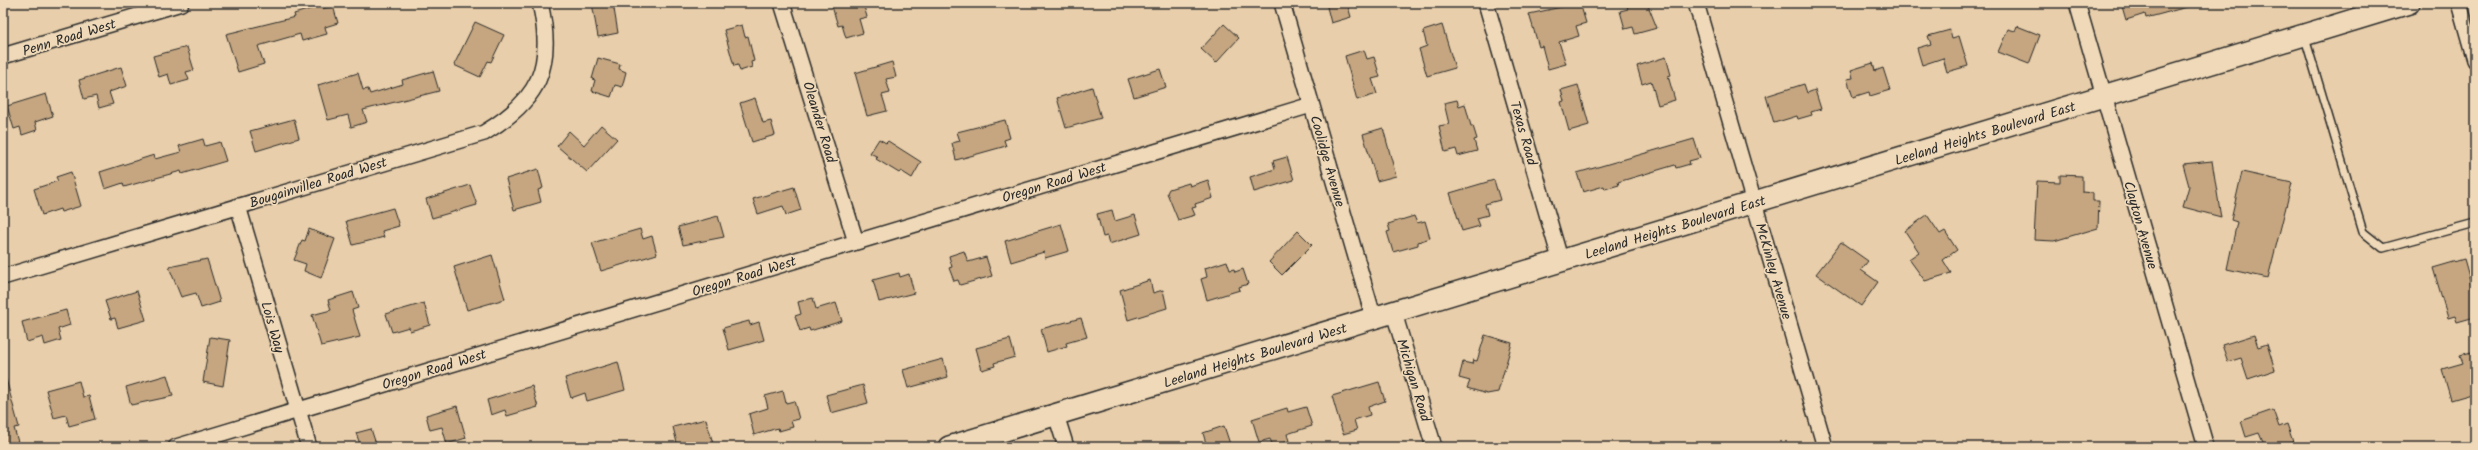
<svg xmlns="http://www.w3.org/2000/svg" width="2478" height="450" font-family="Kalam,sans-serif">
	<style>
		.building { fill: #c5a680; stroke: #2b2b2b }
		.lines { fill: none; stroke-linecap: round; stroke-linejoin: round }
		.service-casing { stroke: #2b2b2b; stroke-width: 10 }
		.minor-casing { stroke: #2b2b2b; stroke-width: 18 }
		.secondary-casing { stroke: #2b2b2b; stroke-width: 24 }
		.service { stroke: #efd9b8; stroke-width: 7 }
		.minor { stroke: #efd9b8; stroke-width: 15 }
		.secondary { stroke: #efd9b8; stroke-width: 21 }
		.labels { text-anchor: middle; stroke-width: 3.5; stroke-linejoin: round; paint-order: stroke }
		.street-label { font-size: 14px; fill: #2b2b2b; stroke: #efd9b8 }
	</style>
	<rect width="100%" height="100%" fill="#e8ceaa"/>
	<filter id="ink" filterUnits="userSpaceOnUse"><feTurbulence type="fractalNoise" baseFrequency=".025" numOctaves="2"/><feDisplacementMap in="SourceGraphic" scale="8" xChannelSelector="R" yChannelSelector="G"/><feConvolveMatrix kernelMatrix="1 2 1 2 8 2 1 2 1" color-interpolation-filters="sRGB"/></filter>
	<g filter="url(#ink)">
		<path class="building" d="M592,3h21l5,30 -20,4z
			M831,3h32l4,14 -8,2 4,14 -17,5 -4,-13 -4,1z
			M1326,3h21l4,14 -20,6z
			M1580,3l6,20 -10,3 3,10 -20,6 7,22 -18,5 -6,-23 -3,1 -10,-33z
			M1626,3h21l10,25 -22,6 -2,-7 -8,2 -5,-18 8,-2z
			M2121,3h65l1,4 -41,11 -1,-4 -19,6z
			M320,6l1,3 12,-3 5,17 -13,4 2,7 -25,7 -2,-7 -42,12 6,18 -26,8 -12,-38 69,-17 -1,-3z
			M475,22l29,13 -13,27 -3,-1 -8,16 -26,-12z
			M1224,24l15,14 -23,25 -15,-14z
			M742,25l3,12 3,-1 6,25 -3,1 1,5 -12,4 -2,-6 -4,1 -10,-36z
			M1442,25l13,43 -28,8 -8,-27 8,-3 -4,-15z
			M2017,26l23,9 -11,29 -31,-12 10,-23 7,2z
			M1950,30l2,8 7,-2 9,30 -21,6 -4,-14 -21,7 -5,-17 14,-4 -3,-8z
			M187,47l7,23 -8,2 3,8 -18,5 -3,-11 -9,3 -6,-21z
			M1364,50l3,9 7,-2 6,20 -8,2 5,15 -20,6 -12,-44z
			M1666,57l5,18 -3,1 7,24 -17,5 -7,-24 -9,3 -5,-18z
			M598,58l22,6 -1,5 7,3 -4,15 -7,-2 -4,12 -19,-6 3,-11 -3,-1z
			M892,62l4,15 -10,2 4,14 -8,2 5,16 -20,5 -12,-43z
			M1873,63l2,8 8,-3 7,22 -20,6 -1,-4 -16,5 -6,-18 6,-1 -2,-8z
			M121,67l6,19 -18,6 4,12 -14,4 -3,-12 -12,3 -5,-19z
			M1160,69l6,18 -32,10 -6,-18z
			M433,71l6,20 -76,19 4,12 -16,5 -3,-12 -20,5 -10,-35 40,-12 5,17 5,-1 2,5 33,-10 -1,-4z
			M1804,84l3,9 8,-3 6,19 -10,3 1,3 -14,4 -1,-3 -23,7 -8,-27z
			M1578,85l11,40 -20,6 -8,-29 3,-1 -3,-11z
			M1092,87l9,31 -35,10 -9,-30z
			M46,94l7,22 -18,6 2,8 -15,5 -2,-8 -6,2 -7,-23z
			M755,98l8,25 8,-2 4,14 -23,7 -12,-39z
			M1457,100l2,6 6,-2 6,22h2l4,13 -3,1 3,11 -19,5 -2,-7 -11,3 -6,-26 10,-2 -5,-21z
			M294,119l5,19 -43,13 -6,-20z
			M1005,120l5,18 -6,2 2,6 -50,14 -4,-17 8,-2 -3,-9z
			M601,125l16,14 -30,33 -30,-26 12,-15 15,14z
			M1383,128l13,48 -19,5 -14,-47z
			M203,139l2,7 15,-4 6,19 -44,13 -1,-3 -57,16 -1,-4 -18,6 -5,-17 54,-17 1,4 26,-7 -2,-6z
			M879,139l7,4 2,-2 33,21 -9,16 -11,-7 -2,2 -23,-14 2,-2 -8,-4z
			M1694,139l6,19 -11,3 1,3 -14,4 -1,-3 -57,17 1,3 -14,4 -1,-3 -21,6 -6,-19z
			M1287,157l7,23 -40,12 -4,-15 25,-8 -2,-8z
			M2212,161l9,56 -38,-10 6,-21 -6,-22z
			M538,169l5,19 -5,2 3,12 -27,8 -8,-31z
			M71,172l10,34 -20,6 -1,-3 -18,6 -8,-26 24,-8 -2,-4z
			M2242,172l50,11 -24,95 -41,-9 10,-47 -6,-2z
			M2060,175l22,1v16l11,1v8h6l-1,27 -44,13 -20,-1 3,-59 23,1z
			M1208,180l5,18 -18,6 1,3 -4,1 3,7 -17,5 -11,-27 2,-4 20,-6 1,3z
			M1494,180l6,20 -15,4 3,11 -11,3 3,8 -18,5 -12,-38z
			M470,185l7,20 -45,13 -6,-19z
			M794,187l7,23 -15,5 -3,-9 -25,8 -5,-15z
			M393,208l6,18 -17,5 2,6 -31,8 -7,-24z
			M1112,210l3,11 20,-6 6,19 -32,10 -2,-8 -4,1 -6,-23z
			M1927,215l13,19 5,-3 12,19 -14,10 8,13 -26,8 -16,-22 10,-7 -14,-21z
			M718,216l6,21 -41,8 -5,-18z
			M1414,216l3,7 8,-2 5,17 -12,4v3l-25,7 -6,-20 3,-1 -2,-7z
			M1061,224l8,27 -24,7 -1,-6 -33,10 -6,-21z
			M309,229l26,10 -14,39 -17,-7 2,-7 -12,-4 8,-20 3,1z
			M640,229l3,10 9,-3 5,18 -56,17 -9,-28z
			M1298,231l14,14 -30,30 -13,-13z
			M1841,242l27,19 -7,9 17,12 -17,24 -45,-32z
			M964,251l4,11 18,-5 6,19 -32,9 -2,-5 -4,1 -5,-13 3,-1 -3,-11z
			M492,255l13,44 -38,11 -13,-43z
			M207,259l13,43 -19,6 -5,-15 -15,4 -12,-30z
			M2464,259l11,39v19l-18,5 -2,-6 -7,2 -15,-50z
			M1227,261l3,9 4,-1 1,3 8,-3 5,15 -9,3 1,3 -33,10 -6,-21 6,-2 -2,-9z
			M899,273l1,4 9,-3 5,19 -35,9 -6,-22z
			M1150,280l3,13 10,-3 4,18 -39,12 -8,-30z
			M137,291l9,29 -28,8 -3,-10 -4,1 -6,-18z
			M353,292l5,16 -6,2 8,27 -39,9 -9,-31 19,-5 -3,-10z
			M813,298l3,11 20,-6 6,18 -32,10 -1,-3 -9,3 -5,-15 6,-2 -3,-12z
			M424,303l6,22 -20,6 -1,-4 -17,5 -6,-18z
			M66,310l4,15 -12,4 3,11 -16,5 -2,-8 -16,5 -5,-20z
			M1081,318l6,19 -21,6 1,3 -20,6 -6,-23z
			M749,321l1,4 9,-3 5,18 -35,10 -6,-22z
			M1485,335l27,8 -14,49 -11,2 -20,-6 3,-7 -11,-3 4,-16 9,2 1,-4 4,1z
			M2254,335l4,12 9,-3 8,26 -27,9 -7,-21 -13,4 -6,-17z
			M210,337l20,3 -7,46 -20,-4z
			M1010,339l5,18 -21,6 1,3 -13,4 -6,-22z
			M2475,351v42l-24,7 -9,-31 21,-6 -3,-8z
			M943,359l5,18 -40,11 -5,-18z
			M618,362l7,28 -38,11 -2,-8 -14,5 -6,-20z
			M167,375l6,21 -42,9 -5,-18z
			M6,379l13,48 -5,1 4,14 -15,4v-66z
			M79,381l4,16 6,-1 6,23 -26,7 -3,-11 -12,3 -8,-28z
			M1379,382l6,19 -17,6 2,8 -16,5 3,10 -14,4 -11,-38z
			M863,385l5,18 -37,10 -5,-18z
			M532,386l6,21 -31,9 -2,-6 -14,5 -4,-15z
			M783,391l3,12 8,-2 5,18 -8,2 2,6 -14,4 -1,-3 -24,7 -5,-21 19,-6 -3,-12z
			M457,406l9,32 -19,6 -5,-17 -12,3 -4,-15z
			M1306,407l6,19 -25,8 2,7 -16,5 -3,-7 -11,3 -7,-23 35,-11 1,4z
			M2273,410l6,17 8,-3 6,18 -16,5h-12l-6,-14 -13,4 -5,-16z
			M706,419l8,28h-36l-5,-20z
			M1224,426l7,21h-24l-4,-14z
			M371,429l6,18h-16l-5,-14z"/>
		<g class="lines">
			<defs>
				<path id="service" d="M2305,38l58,194 20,16 92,-25"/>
				<path id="minor" d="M782,3l74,239
					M1282,3l92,316
					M1486,3l75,259
					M1696,3l129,444
					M2077,3l129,444
					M2459,3l16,57
					M3,56l178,-53
					M238,206l71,241
					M3,277l481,-144c55,-33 71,-66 56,-130
					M1394,313l40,134
					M1056,415l10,32
					M176,447l1135,-342"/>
				<path id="secondary" d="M949,447l1460,-444"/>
			</defs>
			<use href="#service" class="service-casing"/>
			<use href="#minor" class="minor-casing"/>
			<use href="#secondary" class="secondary-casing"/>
			<use href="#service" class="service"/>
			<use href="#minor" class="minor"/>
			<use href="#secondary" class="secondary"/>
		</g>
	</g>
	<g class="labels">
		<g class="street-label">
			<text transform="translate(69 37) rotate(-17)" y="5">Penn Road West</text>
			<text transform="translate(820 122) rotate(73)" y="5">Oleander Road</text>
			<text transform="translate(1524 133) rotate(74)" y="5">Texas Road</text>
			<text transform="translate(1985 133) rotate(-17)" y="5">Leeland Heights Boulevard East</text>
			<text transform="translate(1328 161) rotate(74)" y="5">Coolidge Avenue</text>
			<text transform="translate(318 182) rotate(-17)" y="5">Bougainvillea Road West</text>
			<text transform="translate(1054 182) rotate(-17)" y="5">Oregon Road West</text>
			<text transform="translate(2141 225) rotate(74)" y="5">Clayton Avenue</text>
			<text transform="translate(1675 227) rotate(-17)" y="5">Leeland Heights Boulevard East</text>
			<text transform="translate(1774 271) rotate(74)" y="5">McKinley Avenue</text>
			<text transform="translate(744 276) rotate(-17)" y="5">Oregon Road West</text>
			<text transform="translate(273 327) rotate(74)" y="5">Lois Way</text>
			<text transform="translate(1255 355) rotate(-17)" y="5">Leeland Heights Boulevard West</text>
			<text transform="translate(434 369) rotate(-17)" y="5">Oregon Road West</text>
			<text transform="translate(1414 380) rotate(73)" y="5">Michigan Road</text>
		</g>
	</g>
	<rect width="2478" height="450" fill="none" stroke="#efd9b8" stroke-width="16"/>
	<rect x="8" y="8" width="2462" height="434" fill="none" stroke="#2b2b2b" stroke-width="1.5" filter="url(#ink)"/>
</svg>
